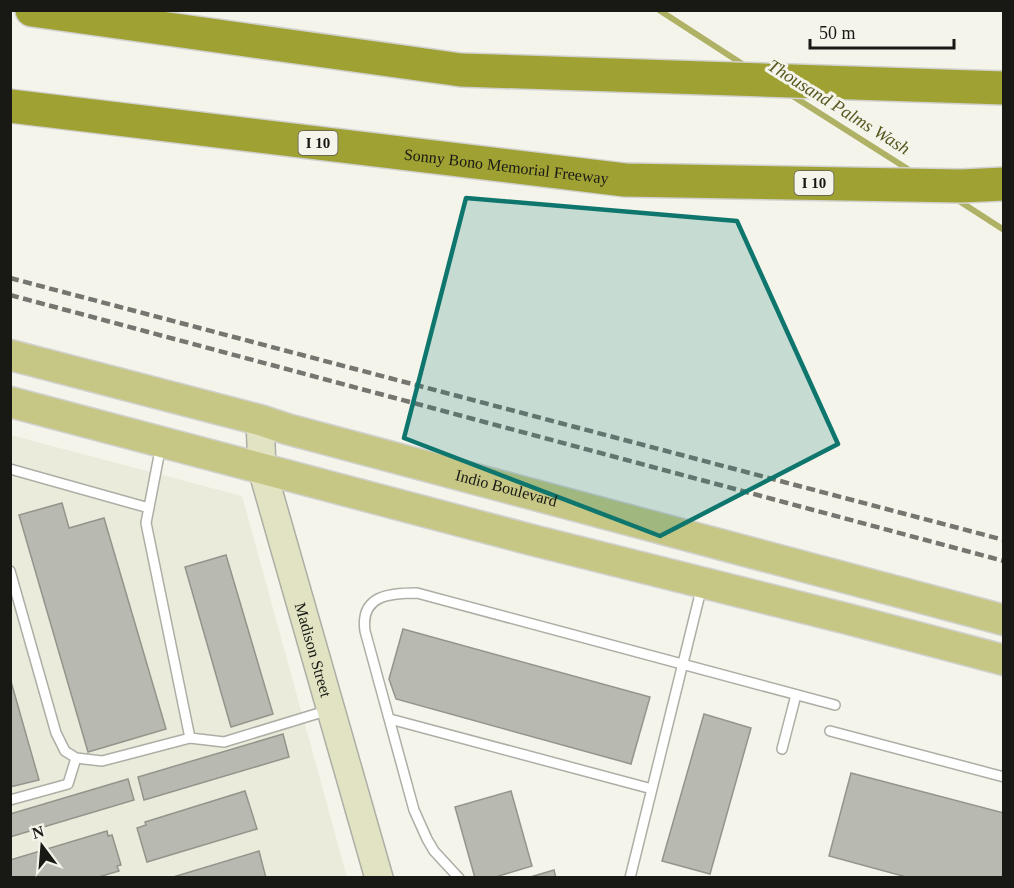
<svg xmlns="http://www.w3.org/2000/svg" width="1014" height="888" font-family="Georgia,serif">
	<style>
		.built { fill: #eaebda }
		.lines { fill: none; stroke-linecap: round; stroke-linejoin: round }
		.stream { stroke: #afb164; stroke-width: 6 }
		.building { fill: #b8b9b0; stroke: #94948c; stroke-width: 1.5 }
		.service-casing { stroke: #adaea5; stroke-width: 12 }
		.secondary-casing { stroke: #adaea5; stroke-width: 30 }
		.primary-casing { stroke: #d1d1d0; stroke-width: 33 }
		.motorway-casing { stroke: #d1d1d0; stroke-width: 36 }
		.service { stroke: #fff; stroke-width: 9 }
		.secondary { stroke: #e2e3c2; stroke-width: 27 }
		.primary { stroke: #c6c785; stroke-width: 30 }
		.motorway { stroke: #a0a133; stroke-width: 33 }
		.rail { stroke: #767670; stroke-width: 4.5; stroke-dasharray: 9 4.5; stroke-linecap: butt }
		.marked { fill: #0f766e; fill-opacity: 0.2; stroke: #0f766e; stroke-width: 4.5; stroke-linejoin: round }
		.labels { text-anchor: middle; stroke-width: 6; stroke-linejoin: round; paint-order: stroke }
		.shield { fill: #f4f4eb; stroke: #5a5a55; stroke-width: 1.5 }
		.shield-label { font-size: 15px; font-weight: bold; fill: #181815 }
		.street-label { font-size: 16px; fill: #181815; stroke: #f4f4eb }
		.water-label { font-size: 18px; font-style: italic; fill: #57581f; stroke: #f4f4eb }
	</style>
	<rect width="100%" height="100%" fill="#f4f4eb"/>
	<path class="built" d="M10,435l232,61 105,381h-336z"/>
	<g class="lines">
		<path class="stream" d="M659,10l88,57
			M791,95l123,78
			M956,199l48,31"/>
	</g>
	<path class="building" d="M62,503l7,25 35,-10 62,211 -78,23 -69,-237z
		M226,555l47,159 -42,13 -46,-160z
		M403,629l247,68 -19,67 -235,-65 -7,-20z
		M10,678l29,102 -29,7z
		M704,714l47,14 -41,146 -48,-13z
		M283,734l6,23 -145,43 -6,-23z
		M851,773l153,40v65h-94l-81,-22z
		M128,779l6,21 -124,37v-23z
		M245,791l12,38 -110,33 -10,-34 9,-3 -1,-3z
		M511,791l21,75 -40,12h-17l-20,-71z
		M107,831l1,5 4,-1 9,30 -4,1 2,5 -24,7h-85v-18z
		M259,851l7,27h-96z
		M554,870l2,8h-29z"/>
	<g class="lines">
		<defs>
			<path id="service" d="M161,445l-15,78 44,215
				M10,469l139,39
				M10,571l46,162 9,18 11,7 26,3 88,-23 34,4 105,-32
				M390,719l262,70
				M830,731l174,46
				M782,749l14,-54
				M10,800l58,-16 8,-26
				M459,878l-25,-27 -7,-12 -13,-29 -49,-179c-5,-36 25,-38 52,-38l418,112
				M630,878l72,-292"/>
			<g id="secondary">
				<path id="s1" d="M260,420l2,49 117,409"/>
			</g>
			<g id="primary">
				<path id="s2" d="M10,355l250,65 27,9 717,191"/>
				<path d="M10,402l522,138 316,79 156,41"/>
			</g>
			<g id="motorway">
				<path d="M32,10l429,60 543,18"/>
				<path id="s3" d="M10,106l615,74 336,6 43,-2"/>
			</g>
		</defs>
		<use href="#service" class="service-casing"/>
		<use href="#secondary" class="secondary-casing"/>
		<use href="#primary" class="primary-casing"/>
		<use href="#motorway" class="motorway-casing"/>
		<use href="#service" class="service"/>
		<use href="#secondary" class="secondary"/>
		<use href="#primary" class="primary"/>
		<use href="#motorway" class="motorway"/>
		<path class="rail" d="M10,278l994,262
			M10,295l994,266"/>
	</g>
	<path class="marked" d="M466,198l271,23 101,223 -178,92 -256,-98z"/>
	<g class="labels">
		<g class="shield">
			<rect x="298.5" y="131" width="39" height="24" rx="4.5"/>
			<rect x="794.5" y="171" width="39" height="24" rx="4.5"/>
		</g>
		<g class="shield-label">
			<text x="318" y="148">I 10</text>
			<text x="814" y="188">I 10</text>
		</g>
		<g class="street-label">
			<text dy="6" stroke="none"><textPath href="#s3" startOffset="500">Sonny Bono Memorial Freeway</textPath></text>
			<text dy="6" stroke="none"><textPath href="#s2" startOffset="514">Indio Boulevard</textPath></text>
			<text dy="6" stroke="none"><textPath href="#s1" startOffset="237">Madison Street</textPath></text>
		</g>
		<g class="water-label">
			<text transform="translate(839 107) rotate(32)" y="6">Thousand Palms Wash</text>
		</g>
	</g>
	<rect width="1014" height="888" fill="none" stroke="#181815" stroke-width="24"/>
	<g transform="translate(42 846) rotate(344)" stroke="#f4f4eb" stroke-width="4.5" paint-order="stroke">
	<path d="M0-4.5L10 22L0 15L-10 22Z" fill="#181815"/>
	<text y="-9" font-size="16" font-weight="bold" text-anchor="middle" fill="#181815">N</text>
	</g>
	<path d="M810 39v9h144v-9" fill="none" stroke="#181815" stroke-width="3"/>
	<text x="819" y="39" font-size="18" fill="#181815" stroke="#f4f4eb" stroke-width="4.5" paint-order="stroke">50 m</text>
</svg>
